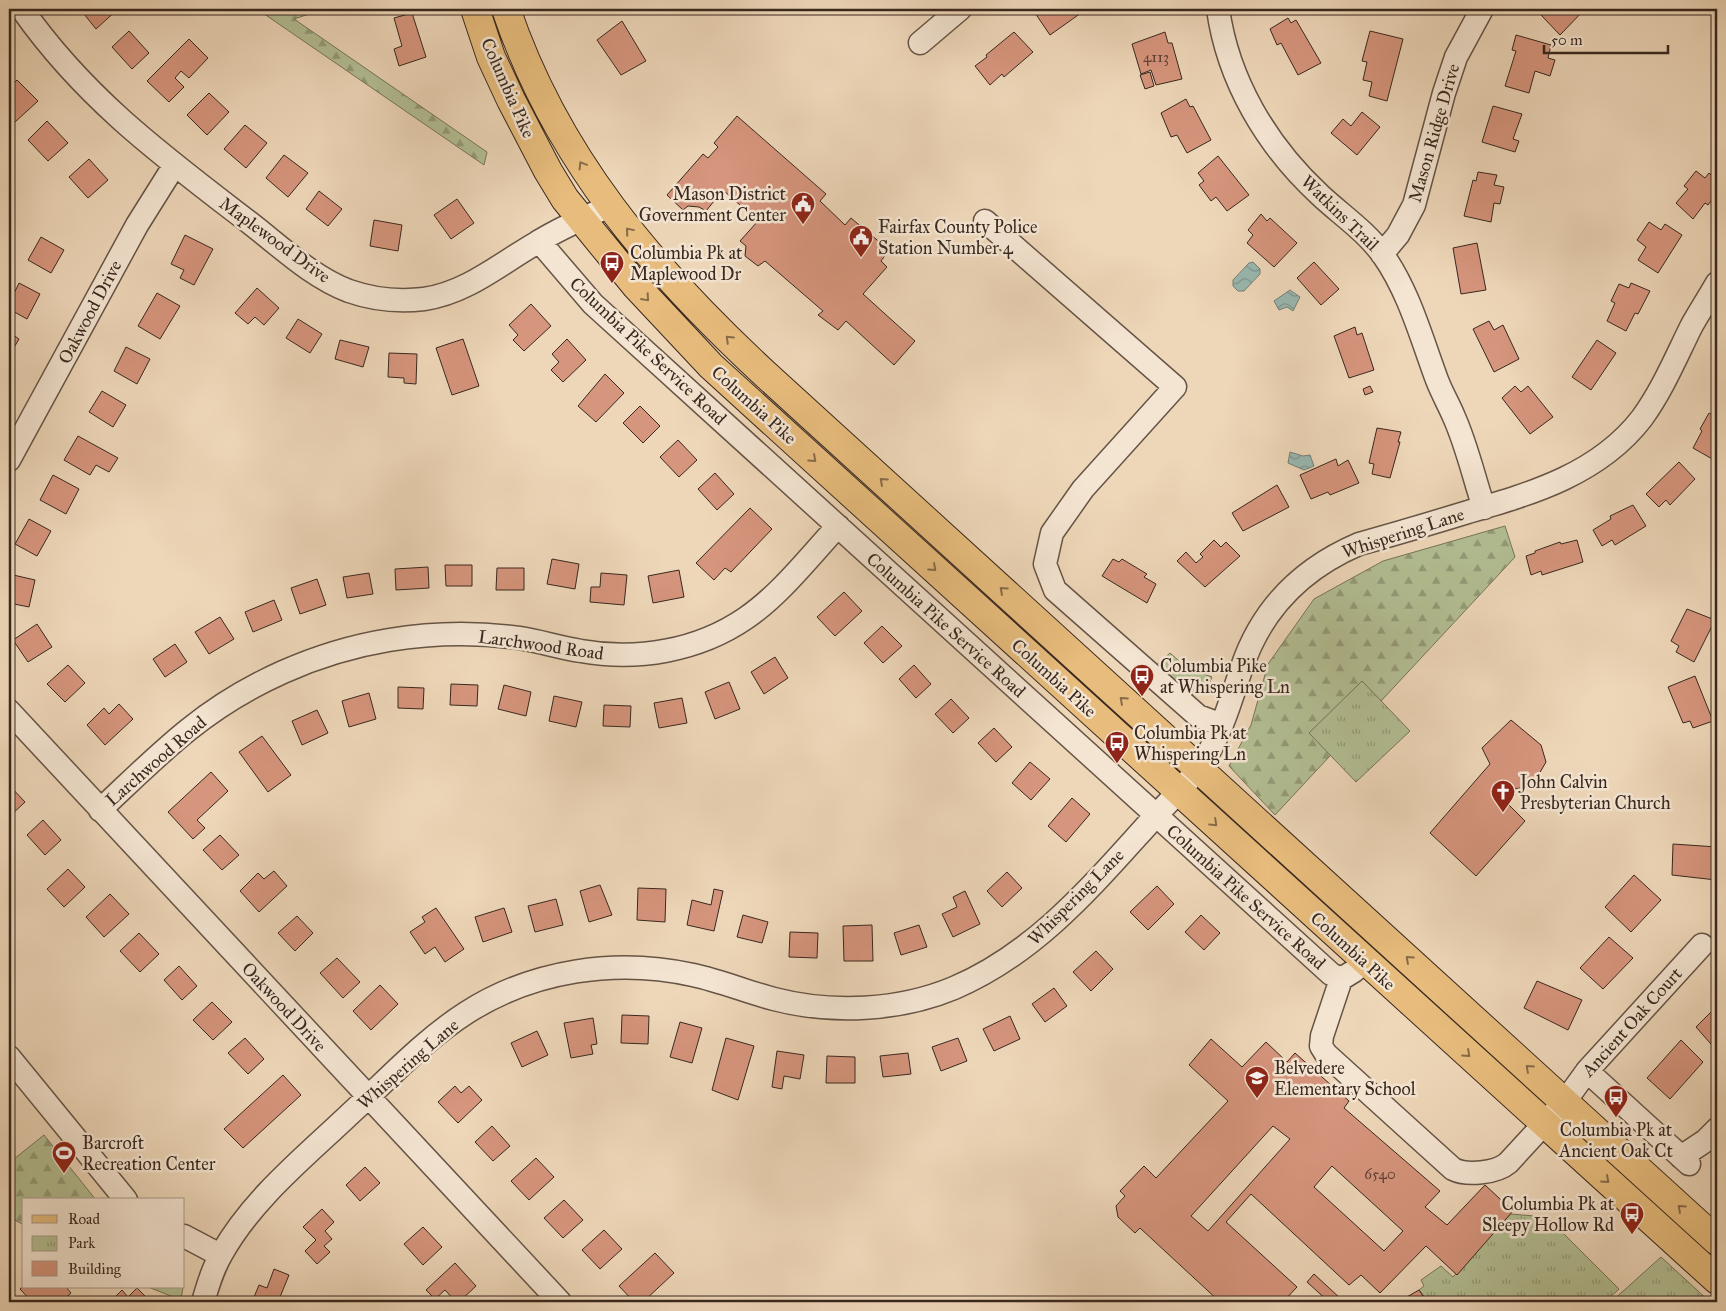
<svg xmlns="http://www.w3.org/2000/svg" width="1726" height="1311" font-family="'IM FELL Great Primer',serif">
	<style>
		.forest { fill: url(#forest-firs); stroke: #76745a }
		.park { fill: url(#park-tufts); stroke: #76745a }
		.water { fill: url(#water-waves); stroke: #727f77 }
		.building { fill: #d6957d; stroke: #38281f; fill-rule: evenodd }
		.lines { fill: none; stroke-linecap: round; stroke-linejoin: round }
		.minor-casing { stroke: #665446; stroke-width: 25 }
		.major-casing { stroke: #38281f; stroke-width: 30 }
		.minor { stroke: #f4e5d2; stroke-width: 22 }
		.major { stroke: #e7bc7c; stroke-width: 28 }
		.oneway { stroke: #876b49 }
		.labels { text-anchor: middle; stroke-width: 5; stroke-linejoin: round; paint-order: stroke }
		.number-label { font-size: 15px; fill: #604336 }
		.street-label { font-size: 18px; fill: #38281f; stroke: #f4e5d2 }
		.poi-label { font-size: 18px; fill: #38281f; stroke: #f4e5d2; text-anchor: start }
	</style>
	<defs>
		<pattern id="forest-firs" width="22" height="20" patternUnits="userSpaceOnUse" patternTransform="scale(1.25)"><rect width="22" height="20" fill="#b3bf94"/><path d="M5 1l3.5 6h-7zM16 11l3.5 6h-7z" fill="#939b78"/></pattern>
		<pattern id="park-tufts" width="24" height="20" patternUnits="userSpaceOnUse" patternTransform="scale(1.25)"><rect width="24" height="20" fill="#b3bf94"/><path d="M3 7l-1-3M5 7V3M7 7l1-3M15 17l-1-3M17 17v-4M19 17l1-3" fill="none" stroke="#939b78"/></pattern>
		<pattern id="water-waves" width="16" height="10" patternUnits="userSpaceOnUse" patternTransform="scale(1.25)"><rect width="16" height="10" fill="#99b9b1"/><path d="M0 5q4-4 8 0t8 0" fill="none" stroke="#7e968f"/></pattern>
	</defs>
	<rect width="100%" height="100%" fill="#eed7b9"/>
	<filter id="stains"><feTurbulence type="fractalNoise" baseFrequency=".004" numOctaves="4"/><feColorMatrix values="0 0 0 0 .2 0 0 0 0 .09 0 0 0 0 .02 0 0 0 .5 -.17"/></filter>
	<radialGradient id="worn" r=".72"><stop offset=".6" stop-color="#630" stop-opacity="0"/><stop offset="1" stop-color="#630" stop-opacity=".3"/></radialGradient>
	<path class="forest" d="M257,9h21l6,3 10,-3h30l-30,10 193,133 -3,13z
		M1505,526l10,31 -240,258 -46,-49 22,-41 17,-61 46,-65 69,-38z
		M1170,653l17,15 25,9 -3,7 -9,10 -15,2 -33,-27z
		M44,1135l52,65h-72v25l-15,-8v-54z
		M148,1287h35l-2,13z"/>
	<path class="park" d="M1362,681l48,50 -54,51 -47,-49z
		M1510,1214l37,3 72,72 -14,13h-178l1,-1 -9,-11 5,-4 -3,-6 20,-14 12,11z
		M1661,1257l49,45h-99z"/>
	<path class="water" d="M1253,262l7,7v5l-16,17h-6l-5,-5v-6l16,-17z
		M1290,290l10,7 -7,14 -6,-4 -8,3 -5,-9z
		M1290,452l13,4 7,-1 4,11 -10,4 -16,-7z"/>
	<path class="building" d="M80,9h38l-22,20z
		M1042,9h36l3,4 -31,22 -15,-22z
		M1547,9h38l-25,26 -19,-20z
		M412,13l14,44 -27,9 -5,-17 8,-3 -8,-28z
		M1288,18l3,5 5,-3 25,43 -23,12 -17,-32 -4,2 -7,-16z
		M622,21l24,40 -25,14 -24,-35z
		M129,31l20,22 -17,16 -20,-22z
		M1370,31l33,8 -16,62 -18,-5 3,-14 -9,-2 4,-18 -5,-1z
		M1014,32l19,20 -29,25 -2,-3 -12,11 -15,-19 12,-9 -1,-2z
		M1165,32l3,11h4l10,36 -26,6 -5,-15 -10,4 -9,-30z
		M1516,35l35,10 -3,13 7,2 -5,16 -15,-5 -6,22 -24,-7 11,-35 -4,-1z
		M189,39l19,19 -19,20 -8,-7 -6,7 9,9 -15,15 -22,-21z
		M1150,72l4,14 -9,3 -5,-14z
		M17,80l21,21 -23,21 -6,-6v-28z
		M209,93l20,19 -22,23 -20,-20z
		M1186,99l4,8 3,-1 18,34 -24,13 -10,-18 -6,2 -10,-24z
		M1493,106l29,8 -9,25 6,2 -4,11 -33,-10z
		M1362,112l18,15 -23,28 -26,-22 12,-14 8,7z
		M737,116l89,78 -6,7 25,24 6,-7 38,32 -8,11 6,6 -24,27 52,47 -21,24 -48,-44 -8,9 -20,-15 5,-4 -58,-50 -7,5 -13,-10 1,-10 -6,-5 18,-20 -35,-31 -17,21 -7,-4 -11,-1 -5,4 -16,-15 36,-41 5,4 10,-11 -4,-4z
		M47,121l21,22 -20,18 -20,-21z
		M245,125l22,18 -21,25 -22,-19z
		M284,155l24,18 -20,24 -22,-19z
		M1218,156l31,39 -22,16 -11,-14 -5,4 -12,-16 5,-4 -6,-8z
		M89,159l19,21 -20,18 -19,-21z
		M1696,171l9,7 4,-5 8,7v13l-9,12 -3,-2 -12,16 -17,-16 12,-14 -4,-3z
		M1478,172l19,3 -3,10 10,2 -4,17 -6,-1 -3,19 -27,-6 9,-36 3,1z
		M319,191l23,18 -14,17 -22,-17z
		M457,199l17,24 -23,16 -17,-24z
		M1261,214l6,7 3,-3 27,25 -23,24 -27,-24 6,-8 -5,-5z
		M374,220l28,5 -4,26 -28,-5z
		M1649,222l12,8 4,-6 17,11 -24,38 -20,-13 8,-13 -9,-7z
		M185,235l28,14 -19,36 -14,-7 4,-8 -13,-6z
		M41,237l23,13 -13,23 -23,-13z
		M1477,243l9,47 -25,4 -8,-46z
		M1314,262l25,27 -18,16 -24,-27z
		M19,283l21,11 -13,25 -18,-10v-5z
		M1631,283l19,8 -12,23 -3,-1 -9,18 -19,-10 8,-18 -4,-2 8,-17 10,4z
		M257,288l22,20 -15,17 -9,-8 -7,7 -13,-11z
		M157,293l23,13 -20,33 -22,-13z
		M531,304l20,22 -27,25 -11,-11 5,-5 -9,-10z
		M298,319l24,15 -12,19 -24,-15z
		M1489,321l5,9 9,-5 16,34 -25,13 -21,-43z
		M1355,327l2,8 5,-2 12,37 -25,8 -15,-42z
		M9,332l10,7 -10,17z
		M463,339l16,47 -27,9 -16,-47z
		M567,339l19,21 -23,22 -12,-12 8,-8 -7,-8z
		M340,340l29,7 -6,20 -28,-8z
		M1597,340l19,13 -25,37 -19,-13z
		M126,347l24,12 -13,25 -23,-13z
		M389,353l28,1 -1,30 -12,-1v-5l-16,-1z
		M605,374l19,19 -28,29 -18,-16z
		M1370,386l3,6 -8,3 -2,-6z
		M1515,386l6,6 7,-6 25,31 -23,17 -28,-36z
		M102,391l24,14 -13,22 -24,-15z
		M640,406l20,20 -17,17 -20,-20z
		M1709,413l8,5v37l-3,5 -21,-12 9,-17 -2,-2z
		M1377,428l24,4 -3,10h2l-10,36 -18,-4 2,-10 -5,-1z
		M78,436l40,22 -9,14 -13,-7 -6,10 -26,-15z
		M678,440l19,20 -18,17 -19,-20z
		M1336,459l2,7 10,-6 11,23 -29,12 -2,-3 -17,7 -11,-24z
		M1679,462l16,17 -25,26 -4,-5 -7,7 -13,-13z
		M715,473l19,21 -17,16 -19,-21z
		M53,475l26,14 -13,25 -26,-14z
		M1277,485l12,22 -46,24 -11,-18z
		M1633,505l13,21 -31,19 -3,-5 -10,6 -9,-16 18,-11 -1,-3z
		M750,508l22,21 -41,43 -6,-4 -11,12 -18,-17z
		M29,519l22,12 -14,25 -22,-12z
		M1214,540l7,7 5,-5 14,14 -35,31 -28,-26 9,-9 10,11 7,-6 -3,-3z
		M1577,540l6,22 -41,13 -1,-4 -10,4 -5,-19 9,-3v-2l25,-9 1,2z
		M552,559l27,5 -4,25 -28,-5z
		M1113,559l6,3 3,-3 25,15 -3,3 12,7 -9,19 -45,-27z
		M445,565h27v21h-26z
		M428,567l1,21 -33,2 -1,-21z
		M497,568h27v22h-28z
		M679,570l5,27 -31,6 -5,-27z
		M369,573l4,21 -26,4 -4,-21z
		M601,573l26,2 -3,30 -34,-3 1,-15h9z
		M9,574l26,6 -6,27 -20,-4z
		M317,579l9,26 -26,9 -9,-26z
		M844,592l18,19 -27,25 -18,-19z
		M274,600l8,20 -29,12 -8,-20z
		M1687,609l28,11 -21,42 -18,-10 3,-6 -8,-5z
		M220,617l14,22 -25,15 -14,-22z
		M37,624l15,23 -24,15 -15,-22z
		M882,626l20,20 -19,17 -19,-20z
		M175,644l12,18 -22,15 -12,-18z
		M775,657l13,21 -24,16 -13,-22z
		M68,665l17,18 -20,19 -18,-18z
		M914,665l17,19 -15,14 -17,-19z
		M1695,676l18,45 -20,7 -3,-7 -7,2 -15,-36z
		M729,682l11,27 -25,10 -10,-27z
		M451,684l27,1 -1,21 -27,-1z
		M504,685l27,7 -5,24 -28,-7z
		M398,687l26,1 -1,21 -25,-1z
		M369,693l7,26 -27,8 -7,-26z
		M554,696l28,6 -6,25 -27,-6z
		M682,698l5,25 -28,5 -5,-25z
		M951,699l18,19 -16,15 -18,-19z
		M119,704l14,15 -28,26 -18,-20 17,-17 5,6z
		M604,705l27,1 -1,21 -27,-1z
		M317,710l11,23 -26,12 -10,-24z
		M1511,720l30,25 5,17 -14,24 -24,4 -7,7 24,24 -49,55 -46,-43 60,-69 -8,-16z
		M994,728l18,19 -16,15 -18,-19z
		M262,736l29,39 -23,17 -29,-40z
		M1030,762l20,17 -19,21 -19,-17z
		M211,772l17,19 -31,29 8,8 -12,11 -25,-27z
		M9,785l16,17 -16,15z
		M1072,798l18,16 -24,28 -18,-16z
		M43,820l18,20 -16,15 -18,-20z
		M220,835l19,20 -17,15 -19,-20z
		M1673,844l44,3 -1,33 -44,-5z
		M68,869l17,18 -21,20 -17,-18z
		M274,871l13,15 -28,26 -19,-21 18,-18 6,6z
		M1007,872l15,16 -20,19 -15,-16z
		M1634,875l27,25 -30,32 -26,-25z
		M600,885l12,30 -23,7 -9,-31z
		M1157,886l17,18 -26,26 -18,-18z
		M638,888l28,1 -1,33 -28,-2z
		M714,889l9,2 -9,40 -27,-6 5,-25 19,5z
		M965,891l15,33 -27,13 -11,-23 15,-7 -4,-10z
		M110,894l19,20 -25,23 -18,-20z
		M556,899l7,26 -28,7 -7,-26z
		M436,908l28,41 -19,13 -10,-15 -10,7 -15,-22 15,-10 -3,-5z
		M504,908l8,24 -29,10 -8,-25z
		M743,915l25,7 -6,21 -25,-6z
		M1201,915l19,18 -16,17 -19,-18z
		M297,916l16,17 -18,18 -17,-18z
		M872,925l1,36h-29l-1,-35z
		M919,925l8,22 -26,8 -7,-22z
		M790,932l28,1 -1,25 -28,-1z
		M139,933l20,21 -19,18 -20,-21z
		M1609,937l24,21 -30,31 -23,-21z
		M1096,951l17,18 -22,22 -18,-19z
		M337,958l23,24 -17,16 -23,-25z
		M179,966l18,20 -15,14 -18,-20z
		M1537,981l45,19 -14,30 -44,-22z
		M380,985l18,19 -27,26 -18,-19z
		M1054,988l13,18 -22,16 -13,-18z
		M212,1002l20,20 -19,18 -20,-20z
		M1717,1006v45l-21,-24z
		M622,1015l27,1 -1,28 -27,-1z
		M1010,1016l10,23 -26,12 -11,-22z
		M593,1018l4,26 -6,1 2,9 -22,4 -7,-35z
		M680,1022l22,6 -10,35 -22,-6z
		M537,1031l11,24 -26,12 -11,-24z
		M245,1038l19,21 -16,15 -20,-21z
		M726,1038l28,8 -16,54 -26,-10z
		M958,1038l9,23 -26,10 -9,-24z
		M1211,1039l31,28 24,-25 21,20 8,-9 54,48 -5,7 96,83 -15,16 22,18 38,-40 28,26 -56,64 -31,-29 -46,47 -19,-18 -12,10 -98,-91 -25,28 71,65 -14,15h-63l-80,-74 -5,5 -17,-16 -2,-11 9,-10 -5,-5 24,-25 12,12 72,-77 -39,-36zM1273,1126l17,13 -82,92 -17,-15zM1332,1166l71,65 -19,20 -70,-64z
		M1681,1040l22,22 -33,37 -23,-21z
		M777,1051l27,4 -4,24 -16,-3 -2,13 -10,-2z
		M908,1053l3,21 -28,3 -3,-21z
		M827,1056l28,1v26h-29z
		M283,1075l18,20 -58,53 -19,-19z
		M455,1086l6,7 8,-7 13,14 -24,23 -20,-21z
		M492,1126l18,20 -17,15 -18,-19z
		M536,1158l18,19 -25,23 -18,-19z
		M365,1167l15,16 -20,18 -14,-16z
		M564,1200l19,20 -20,18 -19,-20z
		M322,1209l12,13 -9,9 7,8 -8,7 6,6 -13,12 -12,-13 11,-11 -13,-13z
		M423,1227l19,20 -19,18 -19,-21z
		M604,1230l18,19 -22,20 -18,-19z
		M655,1253l19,20 -31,29h-9l-15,-16z
		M455,1263l21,23 -17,16h-3l-11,-12 -10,9 -9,-9z
		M274,1269l15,6 -11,27h-26l7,-17 8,3z
		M1314,1274l27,25 -3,3h-9l-22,-20z
		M24,1286l42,1 5,6 -10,9h-29l-12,-13z
		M137,1288l14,14h-41l12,-12 6,7z
		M1419,1290l6,9 -6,3h-21z"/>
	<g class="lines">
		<defs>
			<path id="minor" d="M22,9c63,90 142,148 228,214 31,24 62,54 99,68 23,8 50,11 75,8 43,-6 77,-36 114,-57 22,-14 47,-24 71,-36
				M1218,9c10,72 49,137 102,186 20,19 46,36 63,60 26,37 38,82 54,125 5,13 12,25 17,37 13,29 20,61 30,91
				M920,43l40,-34
				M985,221l190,166 -92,102 -31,44 -7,31 10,26 143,126 24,9
				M539,241l54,63 738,670 10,5 13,-8 10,-10
				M1382,254l16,-19 16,-30 30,-112 12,-36 26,-48
				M9,460l128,-235 37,-59
				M9,711l551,591
				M100,810c29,-27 57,-55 88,-80 57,-46 128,-78 201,-90 42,-7 87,-8 130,-2 21,3 41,10 62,13 56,10 117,0 165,-33 35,-24 63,-61 92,-92
				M1341,979l-19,57 -1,10 5,8 127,115c14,7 43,4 55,-6l58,-63 21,-29 115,-126
				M9,1057l117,143
				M1587,1071l102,93
				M1681,1157l24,-16 12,-12
				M184,1236l36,19
				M203,1302c5,-17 10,-34 19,-49 31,-55 84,-97 129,-140 37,-34 73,-73 115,-100 67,-43 150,-55 227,-38 28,6 54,17 81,24 58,15 125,12 180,-11 82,-35 138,-102 196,-166 20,-22 44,-44 59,-70 15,-27 23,-56 33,-85 20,-59 61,-99 117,-123 36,-10 73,-21 109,-32 65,-19 131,-38 174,-94 21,-29 34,-61 50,-93 8,-14 17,-28 25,-42"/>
			<path id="major" d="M475,9l16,48 20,43 37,71 17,28 71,87 75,80 1006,914
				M506,9c50,148 145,259 258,364l953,868"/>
		</defs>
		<use href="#minor" class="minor-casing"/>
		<use href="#major" class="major-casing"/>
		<use href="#minor" class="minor"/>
		<use href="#major" class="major"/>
	</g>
	<defs><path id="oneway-chevron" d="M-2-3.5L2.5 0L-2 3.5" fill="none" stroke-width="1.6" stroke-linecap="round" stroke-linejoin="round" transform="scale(1.25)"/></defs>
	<g class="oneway">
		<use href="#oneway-chevron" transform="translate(582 165) rotate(-121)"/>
		<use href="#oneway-chevron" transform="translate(629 231) rotate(-130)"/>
		<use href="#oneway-chevron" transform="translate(646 298) rotate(49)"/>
		<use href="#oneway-chevron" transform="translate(729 339) rotate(-136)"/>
		<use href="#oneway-chevron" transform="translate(813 459) rotate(42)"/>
		<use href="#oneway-chevron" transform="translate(883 481) rotate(-138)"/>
		<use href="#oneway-chevron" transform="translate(933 568) rotate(42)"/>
		<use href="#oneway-chevron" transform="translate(1003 590) rotate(-138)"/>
		<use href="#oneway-chevron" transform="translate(1123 700) rotate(-138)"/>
		<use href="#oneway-chevron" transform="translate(1214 823) rotate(43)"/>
		<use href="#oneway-chevron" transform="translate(1409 959) rotate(-138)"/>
		<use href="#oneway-chevron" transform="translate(1467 1054) rotate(42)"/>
		<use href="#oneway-chevron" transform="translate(1529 1068) rotate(-138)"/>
		<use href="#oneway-chevron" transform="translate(1606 1180) rotate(42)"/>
		<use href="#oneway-chevron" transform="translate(1681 1208) rotate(-138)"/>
	</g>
	<defs>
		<symbol id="civic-pin" viewBox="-11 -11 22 30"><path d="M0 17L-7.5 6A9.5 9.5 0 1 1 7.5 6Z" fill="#8f2418" stroke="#f4e5d2"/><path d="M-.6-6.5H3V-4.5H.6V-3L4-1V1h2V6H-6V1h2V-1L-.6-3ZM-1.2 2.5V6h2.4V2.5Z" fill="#fff"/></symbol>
		<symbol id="bus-pin" viewBox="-11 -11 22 30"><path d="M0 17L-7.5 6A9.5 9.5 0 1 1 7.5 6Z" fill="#8f2418" stroke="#f4e5d2"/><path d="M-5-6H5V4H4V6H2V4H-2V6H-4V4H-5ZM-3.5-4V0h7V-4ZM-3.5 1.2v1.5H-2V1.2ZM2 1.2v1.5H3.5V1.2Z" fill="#fff"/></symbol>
		<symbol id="church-pin" viewBox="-11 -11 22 30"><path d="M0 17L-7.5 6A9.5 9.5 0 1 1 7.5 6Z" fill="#8f2418" stroke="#f4e5d2"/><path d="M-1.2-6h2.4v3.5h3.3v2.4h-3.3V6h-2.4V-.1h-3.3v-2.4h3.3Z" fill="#fff"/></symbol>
		<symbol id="school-pin" viewBox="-11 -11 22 30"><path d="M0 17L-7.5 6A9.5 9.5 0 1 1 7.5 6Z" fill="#8f2418" stroke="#f4e5d2"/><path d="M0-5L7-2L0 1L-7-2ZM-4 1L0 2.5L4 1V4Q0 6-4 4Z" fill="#fff"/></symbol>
		<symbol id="stadium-pin" viewBox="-11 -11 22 30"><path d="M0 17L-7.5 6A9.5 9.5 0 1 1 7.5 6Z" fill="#8f2418" stroke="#f4e5d2"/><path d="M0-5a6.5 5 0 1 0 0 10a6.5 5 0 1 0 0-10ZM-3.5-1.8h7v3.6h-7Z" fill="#fff"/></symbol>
	</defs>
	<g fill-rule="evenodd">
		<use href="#civic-pin" x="789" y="190" width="28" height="38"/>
		<use href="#civic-pin" x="847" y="223" width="28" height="38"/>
		<use href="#bus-pin" x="598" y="249" width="28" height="38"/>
		<use href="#bus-pin" x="1128" y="662" width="28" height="38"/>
		<use href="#bus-pin" x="1103" y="729" width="28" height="38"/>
		<use href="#church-pin" x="1489" y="778" width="28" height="38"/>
		<use href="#school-pin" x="1243" y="1064" width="28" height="38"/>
		<use href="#bus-pin" x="1602" y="1083" width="28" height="38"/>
		<use href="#stadium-pin" x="50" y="1139" width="28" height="38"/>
		<use href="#bus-pin" x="1618" y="1200" width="28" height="38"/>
	</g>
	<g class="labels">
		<g class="number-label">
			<text x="1156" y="62">4113</text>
			<text x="1380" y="1179">6540</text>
		</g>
		<g class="street-label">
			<text transform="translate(508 88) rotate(66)" y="6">Columbia Pike</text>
			<text transform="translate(1434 133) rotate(-74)" y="6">Mason Ridge Drive</text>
			<text transform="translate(1340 213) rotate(44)" y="6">Watkins Trail</text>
			<text transform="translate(275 240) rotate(36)" y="6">Maplewood Drive</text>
			<text transform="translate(90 312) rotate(-62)" y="6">Oakwood Drive</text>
			<text transform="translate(648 351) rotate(43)" y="6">Columbia Pike Service Road</text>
			<text transform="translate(754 405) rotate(42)" y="6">Columbia Pike</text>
			<text transform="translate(1403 533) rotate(-18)" y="6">Whispering Lane</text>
			<text transform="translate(946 625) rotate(42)" y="6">Columbia Pike Service Road</text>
			<text transform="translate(541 645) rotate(8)" y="6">Larchwood Road</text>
			<text transform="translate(1054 678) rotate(42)" y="6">Columbia Pike</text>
			<text transform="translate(156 761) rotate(-41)" y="6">Larchwood Road</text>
			<text transform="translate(1076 897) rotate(-45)" y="6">Whispering Lane</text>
			<text transform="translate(1246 897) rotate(42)" y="6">Columbia Pike Service Road</text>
			<text transform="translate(1353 951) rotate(42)" y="6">Columbia Pike</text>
			<text transform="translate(284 1007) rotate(47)" y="6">Oakwood Drive</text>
			<text transform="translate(1632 1022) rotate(-48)" y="6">Ancient Oak Court</text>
			<text transform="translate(408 1064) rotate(-41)" y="6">Whispering Lane</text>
		</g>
		<g class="poi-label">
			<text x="786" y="200" text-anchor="end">Mason District<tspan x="786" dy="21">Government Center</tspan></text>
			<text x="878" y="233">Fairfax County Police<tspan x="878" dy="21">Station Number 4</tspan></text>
			<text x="630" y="259">Columbia Pk at<tspan x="630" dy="21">Maplewood Dr</tspan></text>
			<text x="1160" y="672">Columbia Pike<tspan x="1160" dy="21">at Whispering Ln</tspan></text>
			<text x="1134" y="739">Columbia Pk at<tspan x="1134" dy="21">Whispering Ln</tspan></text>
			<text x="1520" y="788">John Calvin<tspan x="1520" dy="21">Presbyterian Church</tspan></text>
			<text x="1274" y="1074">Belvedere<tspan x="1274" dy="21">Elementary School</tspan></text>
			<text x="1616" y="1136" text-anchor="middle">Columbia Pk at<tspan x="1616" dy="21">Ancient Oak Ct</tspan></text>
			<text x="82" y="1149">Barcroft<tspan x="82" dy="21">Recreation Center</tspan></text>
			<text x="1614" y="1210" text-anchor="end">Columbia Pk at<tspan x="1614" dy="21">Sleepy Hollow Rd</tspan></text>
		</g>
	</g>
	<rect width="1726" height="1311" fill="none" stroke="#eed7b9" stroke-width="30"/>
	<rect x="10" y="10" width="1706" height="1291" fill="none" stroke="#38281f" stroke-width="2.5"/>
	<rect x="15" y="15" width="1696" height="1281" fill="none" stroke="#38281f"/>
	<rect x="22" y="1198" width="162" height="90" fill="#f4e5d2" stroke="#a9998a"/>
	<rect x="32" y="1215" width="25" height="8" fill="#e7bc7c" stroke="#a9998a"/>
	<text x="68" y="1224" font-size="15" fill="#38281f">Road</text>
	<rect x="32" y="1236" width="25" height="15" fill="url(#park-tufts)" stroke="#a9998a"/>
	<text x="68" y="1248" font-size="15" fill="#38281f">Park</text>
	<rect x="32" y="1261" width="25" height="15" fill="#d6957d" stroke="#a9998a"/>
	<text x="68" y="1274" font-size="15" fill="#38281f">Building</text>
	<path d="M1544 45v8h124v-8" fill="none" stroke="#38281f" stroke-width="2.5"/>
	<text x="1551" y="45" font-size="15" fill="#38281f" stroke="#f4e5d2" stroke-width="4" paint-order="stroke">50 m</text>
	<rect width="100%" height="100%" filter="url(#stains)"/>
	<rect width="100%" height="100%" fill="url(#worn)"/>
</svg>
